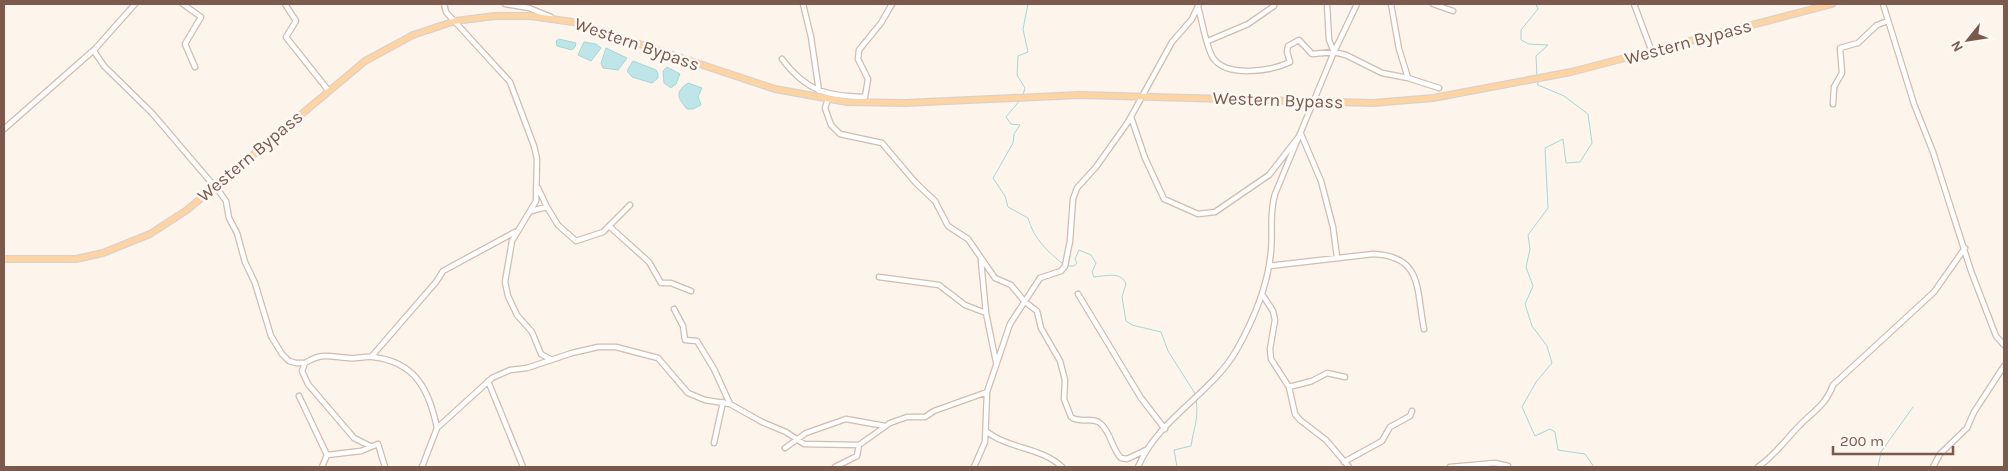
<svg xmlns="http://www.w3.org/2000/svg" width="2008" height="471" font-family="Karla,sans-serif">
	<style>
		.water { fill: #bee6e9; stroke: #a3d7db }
		.lines { fill: none; stroke-linecap: round; stroke-linejoin: round }
		.stream { stroke: #a3d7db; stroke-width: 1 }
		.minor-casing { stroke: #d2bbaf; stroke-width: 7 }
		.major-casing { stroke: #dad1cd; stroke-width: 8 }
		.minor { stroke: #fff; stroke-width: 4.5 }
		.major { stroke: #fed4a2; stroke-width: 5.5 }
		.labels { text-anchor: middle; stroke-width: 5; stroke-linejoin: round; paint-order: stroke }
		.street-label { font-size: 18px; fill: #7b594c; stroke: #fff9f3 }
	</style>
	<rect width="100%" height="100%" fill="#fdf5eb"/>
	<path class="water" d="M559,39l17,4 -1,4 -3,3 -15,-4 -1,-5z
		M584,42l12,2 5,4 -10,13 -13,-6z
		M606,48l21,10 -9,12 -15,-2 -2,-5z
		M633,61l23,9 2,3v5l-6,5 -20,-6 -5,-6z
		M667,67l13,7 -4,10 -5,4 -7,-5 -1,-12z
		M688,83l14,5 -4,9 3,8 -8,4h-6c-10,-12 -12,-17 1,-26z"/>
	<g class="lines">
		<path class="stream" d="M1536,4l2,5 -17,21v10l8,4 19,1 -12,11 1,21
			M1537,81l1,4 26,11 24,18 4,29 -12,19 -14,1 -3,-24 -18,9 3,60 -20,27 2,14 -4,18 7,19 -8,18 7,22 15,20 5,17 -16,19 -14,25 13,29 15,-7 5,3 3,18 27,4 9,13
			M1023,95l2,-7 -8,-13 1,-19 10,-4 -5,-23 5,-25
			M1021,99l-15,18 5,7 9,1 -6,9 -1,9 -20,35 12,18 3,11 20,11c6,21 18,32 35,46
			M1066,266h8l3,-3 -2,-4 4,-9 12,5 5,8 -4,9 2,5c12,-1 27,-6 32,7l-4,13 4,24 6,4 29,7 7,19 28,44
			M1177,467l-3,-17 17,-4c3,-20 8,-27 5,-47
			M1878,467l3,-15 32,-45"/>
		<defs>
			<path id="minor" d="M183,4l18,13 -16,27 10,23
				M285,4l11,17 -10,16 42,53
				M444,4l2,8 64,70 24,64 3,13 -1,42 -24,40 -7,41 3,14 9,19 15,17 9,22 9,5
				M505,4l24,4 22,9
				M803,4l8,33 8,54
				M1327,4l2,36 5,12
				M1433,4l20,7
				M1634,4l18,48
				M1883,4l31,100 19,48 38,119 25,65 8,9
				M1198,7c4,13 8,40 15,51 14,20 59,13 77,4l-3,-10 1,-6 11,-6 13,14 22,-2 12,3 36,18 26,5 -9,-29 -8,-45
				M1208,41l40,-17 26,-18
				M91,52l3,-1 10,15 48,47 69,81 5,7 3,17 8,15 8,29 10,21 16,53 11,18 7,7 7,2h9l-3,8 6,13 46,54 16,8
				M782,59c24,32 44,37 83,38l3,-18 -10,-20 1,-9 22,-27 11,-19
				M1408,78l31,10
				M828,99l-3,9 6,17 9,9 42,9 33,39 20,19 13,25 20,13 27,39 16,7 14,17 12,9 4,17 19,33 5,19 -1,19 7,18c9,7 22,-1 30,7 10,9 11,25 20,34l6,1 19,-9
				M1833,104l1,-17 8,-14 -2,-25 18,-5 19,-18 11,-4
				M1131,117l14,41 19,41 34,15 17,-2 54,-37 32,-41 20,47 12,46 4,30
				M4,129l91,-80 40,-45
				M538,188l9,19
				M531,211l16,-4 11,18 18,16 27,-9 27,-27
				M609,226l40,36 12,21h10l20,8
				M981,261l5,52 10,49
				M1269,266l104,-12c50,2 43,35 51,75
				M879,277l60,8 26,20 21,8
				M1078,294l63,104 24,31
				M1262,294l11,17 2,9 -5,29 1,10 18,28 6,27 5,6 26,20 23,27
				M674,309l9,17 2,14 12,1 17,28 16,35
				M372,356l64,-74 7,-11 72,-39
				M305,363c19,-11 23,-6 44,-5 8,1 16,-2 24,-1 42,5 56,32 64,71
				M488,381l35,86
				M1289,387l23,-6 15,-8 18,4
				M299,396l28,59 34,-4 17,-7 7,23
				M986,431c22,18 55,16 76,36
				M714,443l9,-41
				M785,448l21,-15 40,-14 39,7
				M1344,462l38,-21 8,-14 20,-11 2,-5
				M322,467l5,-12
				M422,467l15,-39 55,-50 18,-8 17,-2 45,-15 26,-6h18l42,11 30,35 17,7 25,4 32,18 24,10 18,12 55,1 31,-22 17,-6h18l9,-6 53,-19
				M835,467l22,-11 2,-11
				M974,467l11,-25 2,-50 23,-68 30,-46 21,-7 4,-5 5,-25 3,-42 4,-11 19,-21 32,-45 44,-80 20,-23 7,-15
				M1138,467c20,-48 72,-72 98,-116 17,-30 32,-65 35,-100 2,-19 -2,-37 4,-57l59,-142 23,-48
				M1450,467l45,-4 13,3
				M1758,467c19,-13 30,-31 46,-46 13,-12 23,-19 29,-36l101,-93 31,-44
				M1933,467l7,-13 27,-26 7,-16 30,-46"/>
			<path id="major" d="M4,259h72l27,-6 47,-19 37,-24 178,-149 48,-26 42,-14 40,-5h35l43,6 202,67 72,13 57,1 176,-8 293,8 60,-5 138,-26 261,-68"/>
		</defs>
		<use href="#minor" class="minor-casing"/>
		<use href="#major" class="major-casing"/>
		<use href="#minor" class="minor"/>
		<use href="#major" class="major"/>
	</g>
	<g class="labels">
		<g class="street-label">
			<text transform="translate(1688 42) rotate(-15)" y="6">Western Bypass</text>
			<text transform="translate(637 44) rotate(19)" y="6">Western Bypass</text>
			<text transform="translate(1278 100) rotate(2)" y="6">Western Bypass</text>
			<text transform="translate(250 156) rotate(-40)" y="6">Western Bypass</text>
		</g>
	</g>
	<rect width="2008" height="471" fill="none" stroke="#7b594c" stroke-width="10"/>
	<g transform="translate(1968 40) rotate(240)" stroke="#fff9f3" stroke-width="4" paint-order="stroke">
	<path d="M0-4L9 19L0 12L-9 19Z" fill="#7b594c"/>
	<text y="-8" font-size="14" font-weight="bold" text-anchor="middle" fill="#7b594c">N</text>
	</g>
	<path d="M1833 446v8h120v-8" fill="none" stroke="#7b594c" stroke-width="2.5"/>
	<text x="1840" y="446" font-size="15" fill="#7b594c" stroke="#fff9f3" stroke-width="4" paint-order="stroke">200 m</text>
</svg>
